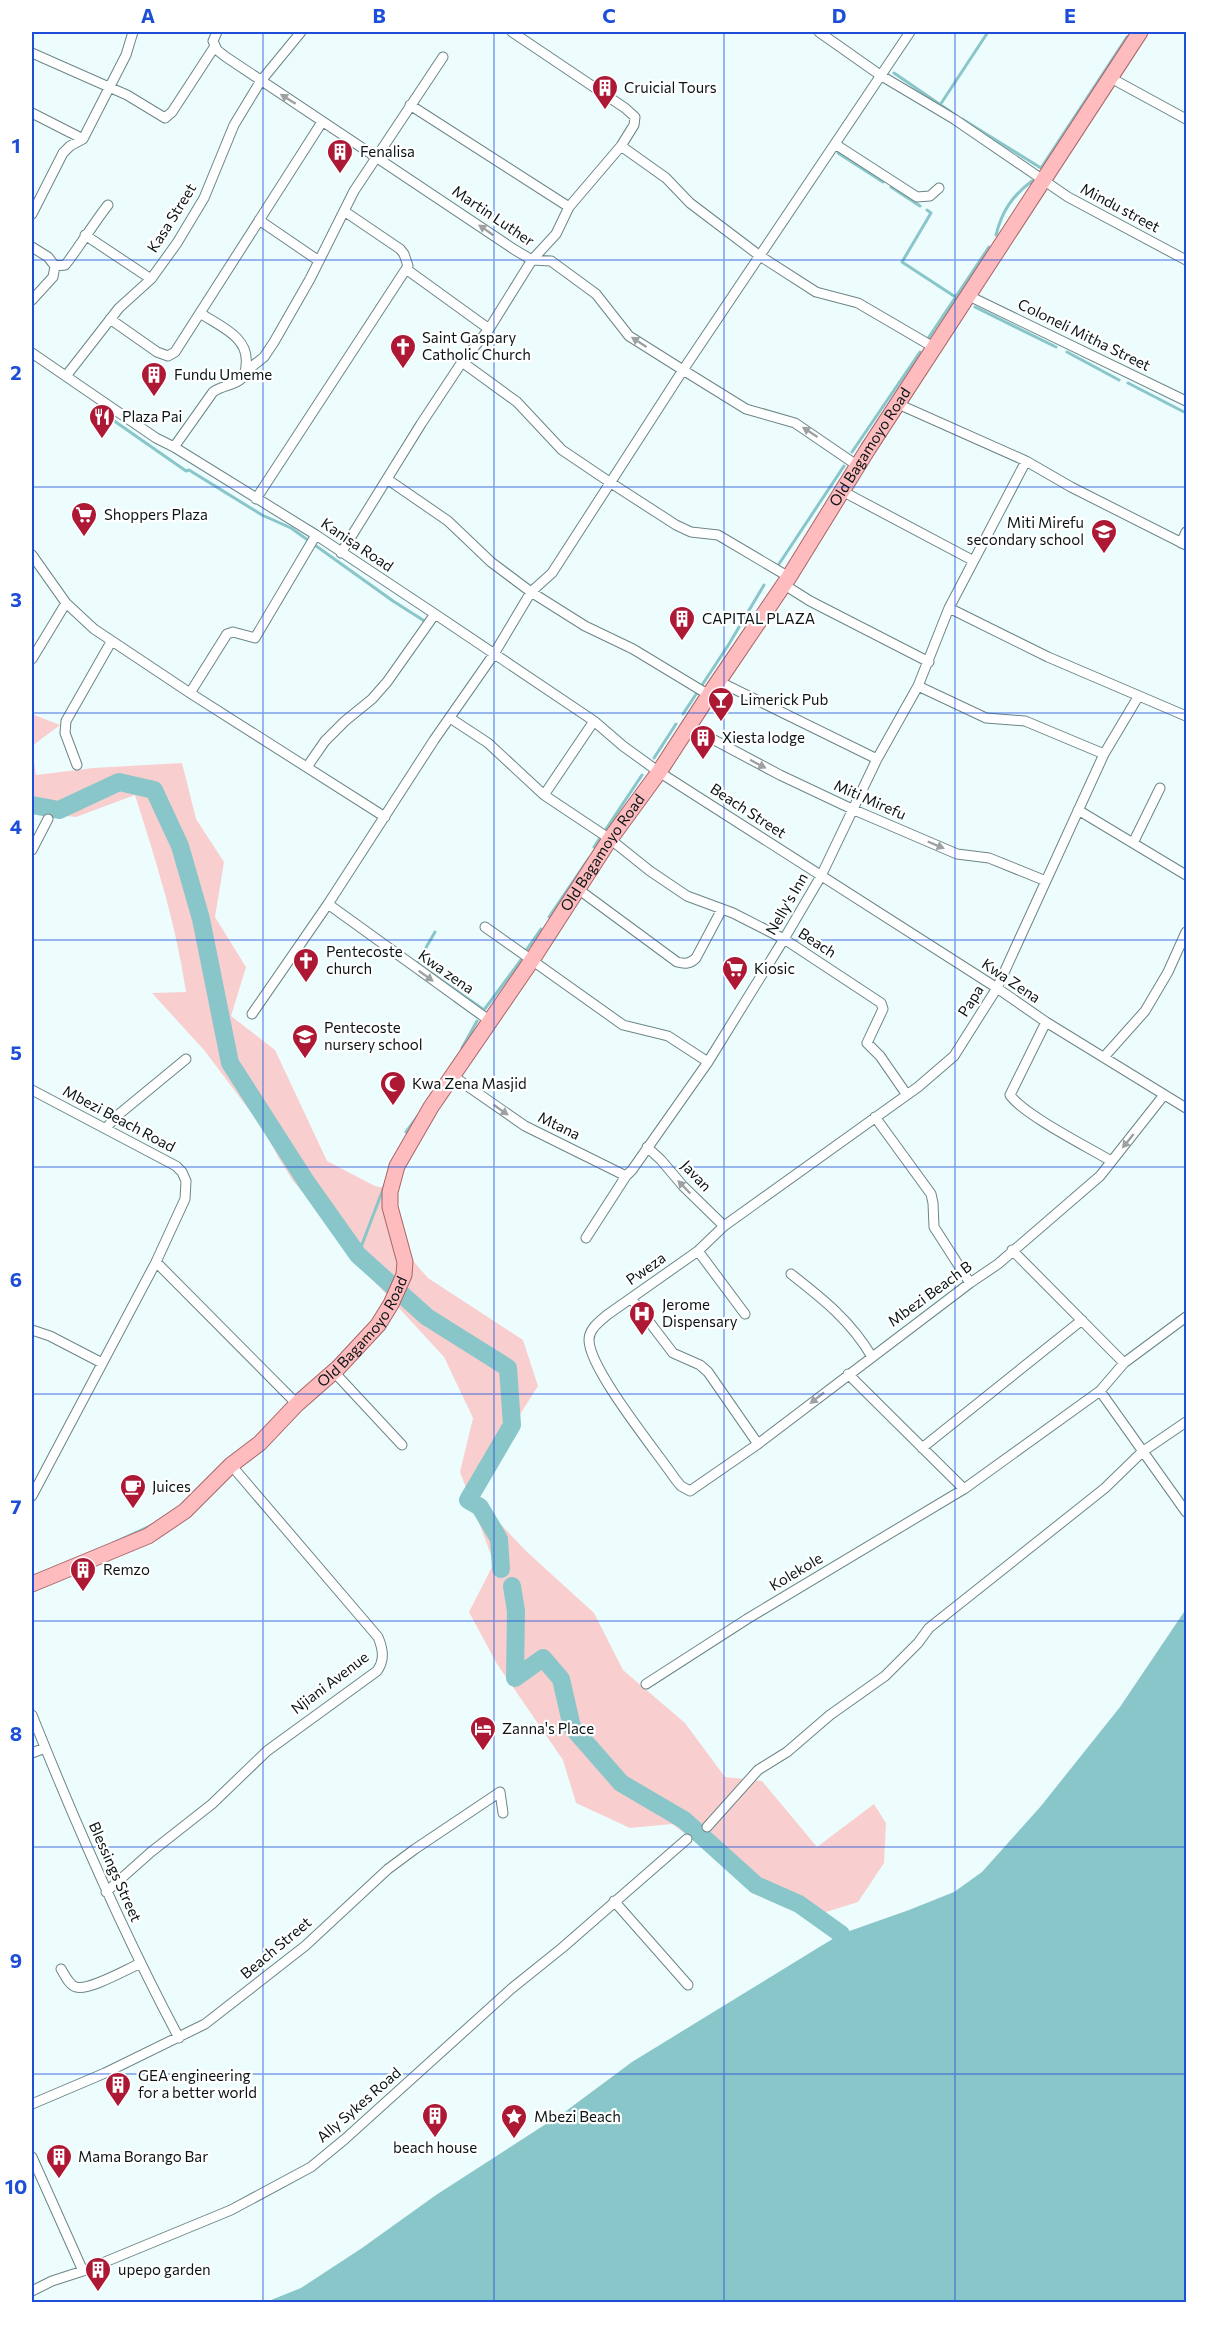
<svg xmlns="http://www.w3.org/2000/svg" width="1218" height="2334" font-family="Commissioner,sans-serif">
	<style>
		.green { fill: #f8cfce }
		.water { fill: #89c6ca }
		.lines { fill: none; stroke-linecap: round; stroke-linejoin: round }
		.stream { stroke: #89c6ca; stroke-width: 3 }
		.river { stroke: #89c6ca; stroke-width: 18 }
		.minor-casing { stroke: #6c8586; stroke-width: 11 }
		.primary-casing { stroke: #a96567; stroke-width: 17 }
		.minor { stroke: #fff; stroke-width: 9 }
		.primary { stroke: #febcbe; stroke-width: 15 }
		.oneway { fill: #9da1a2 }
		.grid { fill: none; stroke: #1d4ed8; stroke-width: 1.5; stroke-opacity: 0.55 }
		.labels { text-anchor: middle; stroke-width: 4.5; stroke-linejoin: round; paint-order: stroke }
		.poi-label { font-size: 15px; fill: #0b1516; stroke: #fff; text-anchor: start }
		.street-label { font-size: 15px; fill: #0b1516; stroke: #fff }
		.neatline { fill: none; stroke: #1d4ed8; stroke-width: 2 }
		.grid-label { font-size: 20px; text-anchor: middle; font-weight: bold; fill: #1d4ed8 }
	</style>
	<rect width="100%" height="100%" fill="#edfdfe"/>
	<path class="green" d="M32,714l28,11 -28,21z
		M32,749l4,26 57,-7 89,-5 14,56 28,43 -9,55 31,50 -15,49 44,34 52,111 48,25 15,3 11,58 27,31 95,62 15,46 -65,103 -1,11 20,15 34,36 68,62 29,57 62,53 40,54 37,4 55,66 57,-43 12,19 -2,40 -26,39 -48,15 -51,-29 -87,-64 -42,4 -54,-25 -13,-43 -66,-96 -28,-52 25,-49 -34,-91 13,-54 -29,-61 -70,-76 -61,-78 -20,-22 -15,-24 -13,-26 -61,-81 -52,-57 34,-1c-10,-68 -30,-131 -51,-197l-59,22 -44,-4z"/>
	<path class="water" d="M1186,1609v693h-920l35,-14 61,-40 74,-53 130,-84 66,-49 189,-116 20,-12 68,-24 45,-18 28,-20 59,-66 79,-99z"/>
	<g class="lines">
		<path class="stream" d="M894,73l57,39
			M940,105l48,-73
			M962,119l79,49 86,-131
			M838,153l45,29
			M891,187l29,19
			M927,210l4,3 -29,49 55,36
			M996,235c6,-24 16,-39 36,-54
			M975,307l81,40
			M927,340l62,-93
			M1067,352l52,28
			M1128,383l58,30
			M110,418l76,53 3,-1 73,45 29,13 102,73 33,21
			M852,452l68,-100
			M777,567l67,-101
			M683,714l46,-70 35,-59
			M654,758l22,-34
			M594,847l48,-72
			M549,917l40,-59
			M435,932l-18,31 67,47 37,-50
			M527,949l14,-20
			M455,1001l24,17
			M462,1048l15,-27
			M406,1132l12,-16
			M358,1255l27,-71
			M113,1543l37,-17"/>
		<path class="river" d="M32,805l27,5 60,-28 35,8 26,56 21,73 29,144 77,120 51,72 69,62 81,51 4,57 -44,75 12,7 19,32 2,30
			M512,1586l4,25 -1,67 28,-20 18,21 11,48 49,56 63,37 72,65 43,19 42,30"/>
		<defs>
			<path id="minor" d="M217,32l-4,9 4,9 9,7 289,193 17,10 19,1 45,33 33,42 54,34 63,39 49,14 63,43
				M819,32l61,43 74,44 114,78 118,63
				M32,53l95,42 38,23 7,-6 43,-66
				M1109,77l77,42
				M410,105l159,102
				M32,113l51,26
				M835,144l82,53 13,-1 9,-8
				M621,146l45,32 24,25 70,53 56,36 42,11 77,45
				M32,214l31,-61 7,-7 13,-7 43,-84 7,-23
				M259,220l60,41
				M85,235l66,44
				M32,247l16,10 7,9 -2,11 -21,23
				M55,266c3,-1 7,0 10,-1 4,-3 35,-51 43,-60
				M406,269l83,60
				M969,296l217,105
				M110,319l47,33 11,4 7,-4 147,-230
				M32,353l124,85 18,9 142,88 119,79 159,107 29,25 36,26 338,216 49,34 140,86
				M462,362l55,40 45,48 49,33 65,42 15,7 27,3 71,42
				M245,372l19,-15 10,-15 36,-63 44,-88 89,-134
				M66,376l53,-68 32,-29 26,-36 27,-45 30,-73 26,-43 41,-50
				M898,404l128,57 45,26 115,58
				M174,447l39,-55c9,-7 21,-6 29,-14 3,-4 4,-9 4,-13 4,-28 -27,-39 -46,-52
				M387,479l61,42 43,41 40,30 54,34 48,23 76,46
				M842,491l130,69
				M256,499l152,-233 -4,-12 -4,-5 -56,-38
				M1181,543l5,-11
				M341,553l80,-129 41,-62 27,-33 43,-69 24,-26 13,-27 52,-61 13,-21 1,-8 -10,-9 -113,-76
				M32,555l34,48 28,26 96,64 195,124
				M783,584l27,17 119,61
				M949,608l99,49 138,59
				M32,659l34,-56
				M718,681l159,78
				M918,686l68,32 39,3 79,33
				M190,693l37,-59 6,-2 22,6 61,-103
				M1138,697l-34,57 -107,234 -43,68 -36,31 -194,139 -26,25 -91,64c-8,7 -18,14 -18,25 0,29 68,112 87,140l5,6 9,5 68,-47 212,-161 28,-19 102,-88 64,-81
				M450,718l38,25 56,52 66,44 40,32 37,25 46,17 51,26 97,64 2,6 -16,34 13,13 27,39
				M688,726l92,49 72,34 105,45 32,4 57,23
				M77,765l-12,-32 1,-12 45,-79
				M307,767l18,-26 20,-20 27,-22 15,-17 48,-68
				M544,795l50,-74
				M1078,810l108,65
				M1133,843l27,-55
				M32,850l16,-31
				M578,889l99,73c8,2 13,2 19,-4l26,-49
				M328,904l162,117
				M485,927l138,98 45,11 40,26
				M252,1014l76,-110 106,-164 60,-86 37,-62 21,-19 131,-203 227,-338
				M1046,1022l-36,73c14,20 78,52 101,66
				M1104,1057l41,-46 23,-39 18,-40
				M453,1076l72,50 101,50 6,-6 76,-108 76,-123 37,-63 56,-117 41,-73 31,-78 77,-147
				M32,1090l144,76 6,6 4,9 -1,18 -29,63 -124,234
				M875,1117l56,77 2,9 1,24 36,56
				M106,1128l12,-13 68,-56
				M647,1147l14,13 22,26 41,40
				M586,1238l40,-62
				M1012,1250l112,113
				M698,1251l47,63
				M156,1262l141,142
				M791,1274c32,25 60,47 81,83
				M631,1298l42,55 27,12 8,7 50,72
				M32,1330l18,6 52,27
				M334,1372l68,73
				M848,1374l116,115
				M1100,1391l86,121
				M922,1448l160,-128
				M646,1684l101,-65 217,-130 136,-98 24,-28 62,-46
				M32,1715c44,110 91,218 147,323
				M32,1753l13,-5
				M707,1827l51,-57 29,-18 43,-37 55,-39 33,-33 11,-15 176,-140 37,-36 44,-30
				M106,1892l45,-40 61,-48 55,-53 110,-80c8,-11 6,-22 1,-34l-147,-172
				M614,1901l74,84
				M61,1969c4,6 8,16 15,18 13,4 51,-18 63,-23
				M32,2104l73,-31 100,-49 100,-78 83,-77 27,-20 85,-57 3,21
				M32,2157l51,114
				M32,2291l20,-10 31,-10 148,-61 80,-43 34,-28 166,-150 51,-41 125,-109"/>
			<g id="primary">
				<path id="s1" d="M32,1584l116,-48 37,-25 46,-46 29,-22 37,-39 41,-36 40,-43 13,-21 13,-29 1,-13 -15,-55v-15l7,-26 34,-59 101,-147 78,-121 49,-67 50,-77 80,-118 79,-128 272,-417"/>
			</g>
		</defs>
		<use href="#minor" class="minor-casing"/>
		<use href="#primary" class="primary-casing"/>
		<use href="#minor" class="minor"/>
		<use href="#primary" class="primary"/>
	</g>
	<defs><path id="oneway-solid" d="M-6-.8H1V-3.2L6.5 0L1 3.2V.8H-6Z" transform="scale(1.5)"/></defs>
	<g class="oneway">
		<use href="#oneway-solid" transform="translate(288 99) rotate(-148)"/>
		<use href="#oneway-solid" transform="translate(486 230) rotate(-145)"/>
		<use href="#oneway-solid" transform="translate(639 342) rotate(-147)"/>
		<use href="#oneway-solid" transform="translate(810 432) rotate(-147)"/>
		<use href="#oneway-solid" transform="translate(758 764) rotate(28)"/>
		<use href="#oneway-solid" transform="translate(936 845) rotate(23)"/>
		<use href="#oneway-solid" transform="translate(426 976) rotate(36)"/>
		<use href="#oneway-solid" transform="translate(501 1110) rotate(35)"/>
		<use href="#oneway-solid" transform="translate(1128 1141) rotate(129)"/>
		<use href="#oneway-solid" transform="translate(684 1187) rotate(-134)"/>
		<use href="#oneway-solid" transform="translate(817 1398) rotate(142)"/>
	</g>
	<path class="grid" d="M263,32v2270M494,32v2270M724,32v2270M955,32v2270M32,260h1154M32,487h1154M32,713h1154M32,940h1154M32,1167h1154M32,1394h1154M32,1621h1154M32,1847h1154M32,2074h1154"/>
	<defs>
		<symbol id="building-pin" viewBox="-11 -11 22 30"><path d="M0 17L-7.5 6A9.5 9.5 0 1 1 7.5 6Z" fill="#ad1834" stroke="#fff"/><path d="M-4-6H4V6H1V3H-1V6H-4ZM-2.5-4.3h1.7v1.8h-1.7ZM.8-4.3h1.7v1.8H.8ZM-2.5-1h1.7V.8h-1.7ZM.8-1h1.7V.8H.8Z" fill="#fff"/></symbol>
		<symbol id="church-pin" viewBox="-11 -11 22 30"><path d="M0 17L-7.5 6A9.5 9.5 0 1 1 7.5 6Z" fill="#ad1834" stroke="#fff"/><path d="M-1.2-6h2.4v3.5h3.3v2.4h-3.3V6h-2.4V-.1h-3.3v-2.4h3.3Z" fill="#fff"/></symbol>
		<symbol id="restaurant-pin" viewBox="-11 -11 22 30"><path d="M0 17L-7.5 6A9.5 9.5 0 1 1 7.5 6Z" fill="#ad1834" stroke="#fff"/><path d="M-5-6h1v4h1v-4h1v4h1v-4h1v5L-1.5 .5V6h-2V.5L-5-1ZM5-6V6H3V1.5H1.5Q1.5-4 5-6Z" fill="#fff"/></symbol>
		<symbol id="supermarket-pin" viewBox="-11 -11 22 30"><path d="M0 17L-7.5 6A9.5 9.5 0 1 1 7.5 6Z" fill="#ad1834" stroke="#fff"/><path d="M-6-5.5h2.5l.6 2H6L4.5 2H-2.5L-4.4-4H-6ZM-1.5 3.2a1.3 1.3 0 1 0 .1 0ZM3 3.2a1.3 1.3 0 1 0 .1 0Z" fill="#fff"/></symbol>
		<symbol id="school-pin" viewBox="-11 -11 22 30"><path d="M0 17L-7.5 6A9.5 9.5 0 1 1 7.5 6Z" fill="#ad1834" stroke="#fff"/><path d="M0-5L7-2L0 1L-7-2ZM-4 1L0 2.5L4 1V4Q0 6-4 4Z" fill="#fff"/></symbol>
		<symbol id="bar-pin" viewBox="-11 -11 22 30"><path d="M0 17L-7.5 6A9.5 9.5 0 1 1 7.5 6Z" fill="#ad1834" stroke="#fff"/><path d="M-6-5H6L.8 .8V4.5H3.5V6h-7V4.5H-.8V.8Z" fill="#fff"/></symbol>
		<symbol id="mosque-pin" viewBox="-11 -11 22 30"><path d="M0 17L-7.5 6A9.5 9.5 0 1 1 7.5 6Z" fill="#ad1834" stroke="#fff"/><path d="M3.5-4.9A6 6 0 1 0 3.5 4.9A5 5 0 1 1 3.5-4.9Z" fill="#fff"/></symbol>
		<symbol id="hospital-pin" viewBox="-11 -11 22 30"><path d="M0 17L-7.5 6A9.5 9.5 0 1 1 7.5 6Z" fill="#ad1834" stroke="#fff"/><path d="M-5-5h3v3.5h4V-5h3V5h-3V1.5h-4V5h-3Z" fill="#fff"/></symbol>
		<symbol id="cafe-pin" viewBox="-11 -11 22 30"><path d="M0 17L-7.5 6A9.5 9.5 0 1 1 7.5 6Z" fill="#ad1834" stroke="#fff"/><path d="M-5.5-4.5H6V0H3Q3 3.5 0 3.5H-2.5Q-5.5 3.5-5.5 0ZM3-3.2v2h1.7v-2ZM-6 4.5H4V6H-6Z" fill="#fff"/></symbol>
		<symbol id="hotel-pin" viewBox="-11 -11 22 30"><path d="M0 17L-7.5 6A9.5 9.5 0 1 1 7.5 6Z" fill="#ad1834" stroke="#fff"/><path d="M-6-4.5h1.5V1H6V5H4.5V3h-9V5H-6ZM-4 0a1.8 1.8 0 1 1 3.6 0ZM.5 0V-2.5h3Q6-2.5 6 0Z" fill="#fff"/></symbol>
		<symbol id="sight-pin" viewBox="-11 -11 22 30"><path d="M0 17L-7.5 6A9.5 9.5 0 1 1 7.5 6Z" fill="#ad1834" stroke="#fff"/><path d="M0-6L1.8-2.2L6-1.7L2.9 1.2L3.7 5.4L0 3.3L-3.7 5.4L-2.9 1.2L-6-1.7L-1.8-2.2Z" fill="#fff"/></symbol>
	</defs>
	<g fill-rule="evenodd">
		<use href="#building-pin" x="590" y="73" width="30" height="40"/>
		<use href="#building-pin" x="325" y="137" width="30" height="40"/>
		<use href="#church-pin" x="388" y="332" width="30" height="40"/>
		<use href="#building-pin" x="139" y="360" width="30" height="40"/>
		<use href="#restaurant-pin" x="87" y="402" width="30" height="40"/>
		<use href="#supermarket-pin" x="69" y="500" width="30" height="40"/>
		<use href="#school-pin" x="1089" y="517" width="30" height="40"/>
		<use href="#building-pin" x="667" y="604" width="30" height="40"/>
		<use href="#bar-pin" x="706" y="685" width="30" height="40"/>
		<use href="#building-pin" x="688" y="723" width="30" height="40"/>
		<use href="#church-pin" x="291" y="946" width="30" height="40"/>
		<use href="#supermarket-pin" x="720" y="954" width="30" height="40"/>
		<use href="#school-pin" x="290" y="1022" width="30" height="40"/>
		<use href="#mosque-pin" x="378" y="1069" width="30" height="40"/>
		<use href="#hospital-pin" x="627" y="1299" width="30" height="40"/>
		<use href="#cafe-pin" x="118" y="1472" width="30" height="40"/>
		<use href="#building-pin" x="68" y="1555" width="30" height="40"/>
		<use href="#hotel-pin" x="468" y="1714" width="30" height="40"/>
		<use href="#building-pin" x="103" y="2070" width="30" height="40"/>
		<use href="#building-pin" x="420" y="2101" width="30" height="40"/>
		<use href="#sight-pin" x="499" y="2102" width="30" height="40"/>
		<use href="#building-pin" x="44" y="2142" width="30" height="40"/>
		<use href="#building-pin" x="83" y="2255" width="30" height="40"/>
	</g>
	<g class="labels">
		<g class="poi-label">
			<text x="624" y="93">Cruicial Tours</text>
			<text x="360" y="157">Fenalisa</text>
			<text x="422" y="343">Saint Gaspary<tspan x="422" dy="17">Catholic Church</tspan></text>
			<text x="174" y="380">Fundu Umeme</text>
			<text x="122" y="422">Plaza Pai</text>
			<text x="104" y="520">Shoppers Plaza</text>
			<text x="1084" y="528" text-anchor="end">Miti Mirefu<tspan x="1084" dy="17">secondary school</tspan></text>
			<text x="702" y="624">CAPITAL PLAZA</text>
			<text x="740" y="705">Limerick Pub</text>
			<text x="722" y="743">Xiesta lodge</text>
			<text x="326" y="957">Pentecoste<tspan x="326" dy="17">church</tspan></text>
			<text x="754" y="974">Kiosic</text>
			<text x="324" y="1033">Pentecoste<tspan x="324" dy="17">nursery school</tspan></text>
			<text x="412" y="1089">Kwa Zena Masjid</text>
			<text x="662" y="1310">Jerome<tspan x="662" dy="17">Dispensary</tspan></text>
			<text x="152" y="1492">Juices</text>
			<text x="103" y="1575">Remzo</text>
			<text x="502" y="1734">Zanna's Place</text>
			<text x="138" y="2081">GEA engineering<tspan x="138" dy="17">for a better world</tspan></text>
			<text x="534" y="2122">Mbezi Beach</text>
			<text x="435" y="2153" text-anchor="middle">beach house</text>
			<text x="78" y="2162">Mama Borango Bar</text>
			<text x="118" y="2275">upepo garden</text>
		</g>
		<g class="street-label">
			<text transform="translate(1120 208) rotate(28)" y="5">Mindu street</text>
			<text transform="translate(493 216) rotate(34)" y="5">Martin Luther</text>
			<text transform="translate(172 218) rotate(-58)" y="5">Kasa Street</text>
			<text transform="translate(1084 335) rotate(26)" y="5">Coloneli Mitha Street</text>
			<text dy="5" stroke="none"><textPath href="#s1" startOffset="1468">Old Bagamoyo Road</textPath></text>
			<text transform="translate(357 545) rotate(34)" y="5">Kanisa Road</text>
			<text transform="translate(870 800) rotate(24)" y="5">Miti Mirefu</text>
			<text transform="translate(748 811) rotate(33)" y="5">Beach Street</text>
			<text dy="5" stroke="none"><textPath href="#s1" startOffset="982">Old Bagamoyo Road</textPath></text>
			<text transform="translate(787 904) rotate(-60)" y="5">Nelly's Inn</text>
			<text transform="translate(817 943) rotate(33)" y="5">Beach</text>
			<text transform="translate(446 972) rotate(35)" y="5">Kwa zena</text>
			<text transform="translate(1011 981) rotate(34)" y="5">Kwa Zena</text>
			<text transform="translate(971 1001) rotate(-58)" y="5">Papa</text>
			<text transform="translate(119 1119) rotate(28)" y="5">Mbezi Beach Road</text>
			<text transform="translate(559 1126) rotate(26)" y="5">Mtana</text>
			<text transform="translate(696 1176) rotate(47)" y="5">Javan</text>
			<text transform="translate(646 1269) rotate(-35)" y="5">Pweza</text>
			<text transform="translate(930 1294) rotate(-36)" y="5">Mbezi Beach B</text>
			<text dy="5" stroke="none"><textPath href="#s1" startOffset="424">Old Bagamoyo Road</textPath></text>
			<text transform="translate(796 1572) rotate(-31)" y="5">Kolekole</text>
			<text transform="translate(330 1683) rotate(-37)" y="5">Njiani Avenue</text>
			<text transform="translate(115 1872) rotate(66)" y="5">Blessings Street</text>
			<text transform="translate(276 1948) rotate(-40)" y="5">Beach Street</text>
			<text transform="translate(359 2105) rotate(-41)" y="5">Ally Sykes Road</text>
		</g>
	</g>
	<rect width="1218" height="2334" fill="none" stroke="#ffffff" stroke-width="66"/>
	<rect x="33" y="33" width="1152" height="2268" class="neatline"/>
	<g class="grid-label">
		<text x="148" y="23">A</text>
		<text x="379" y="23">B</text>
		<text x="609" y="23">C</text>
		<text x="839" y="23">D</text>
		<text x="1070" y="23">E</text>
		<text x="16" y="153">1</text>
		<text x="16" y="380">2</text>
		<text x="16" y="607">3</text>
		<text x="16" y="834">4</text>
		<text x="16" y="1060">5</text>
		<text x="16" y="1287">6</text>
		<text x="16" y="1514">7</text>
		<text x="16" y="1741">8</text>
		<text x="16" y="1968">9</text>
		<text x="16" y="2194">10</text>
	</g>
</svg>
